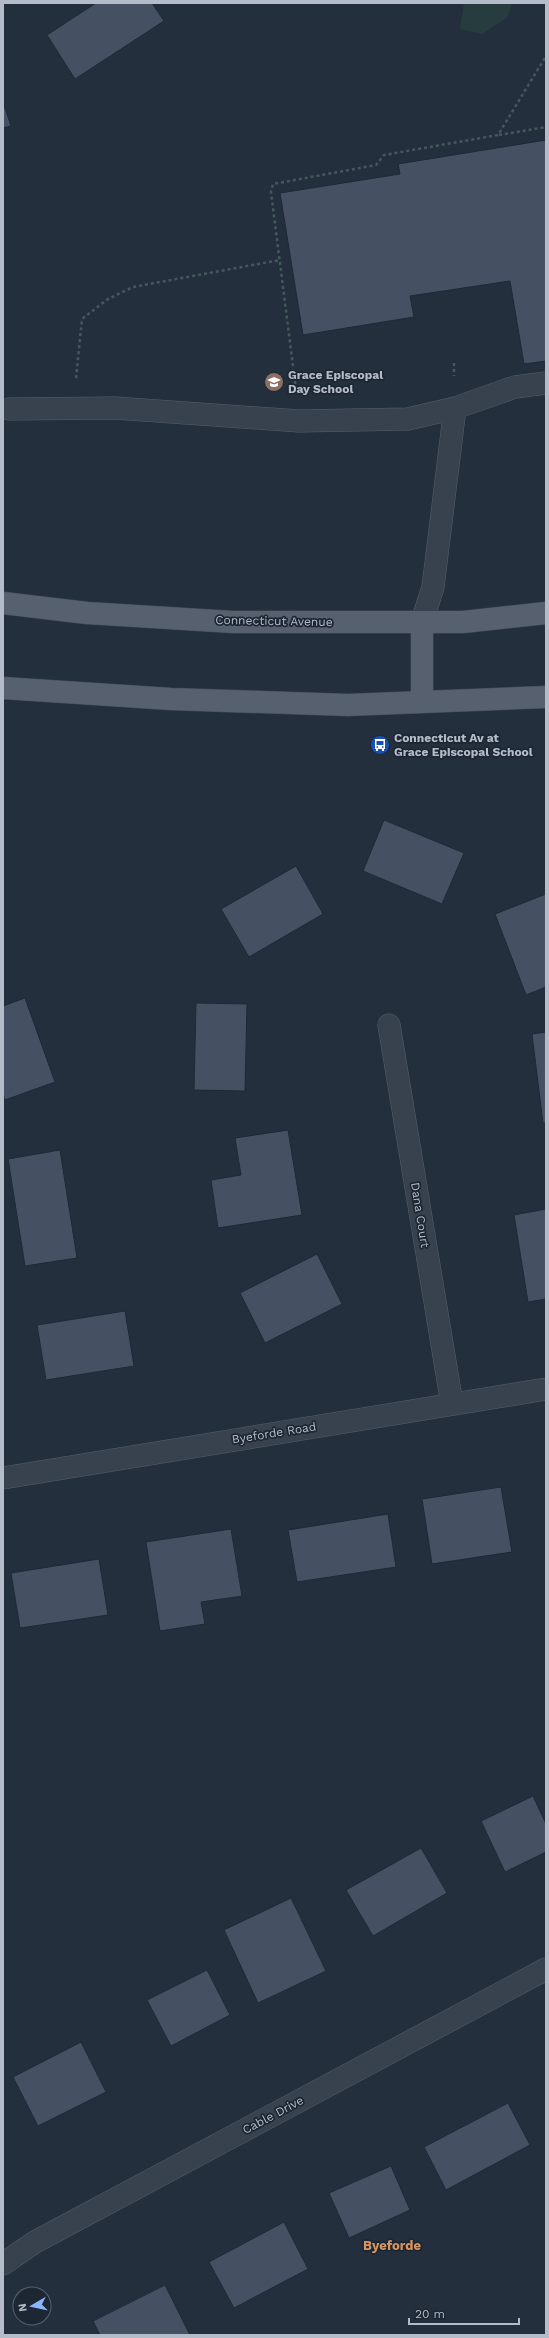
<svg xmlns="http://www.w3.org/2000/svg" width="549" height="2338" font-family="'Work Sans',sans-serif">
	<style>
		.green { fill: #263c3f }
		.building { fill: #455162; stroke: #1f2835 }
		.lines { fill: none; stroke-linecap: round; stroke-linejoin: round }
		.minor-casing { stroke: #565f6c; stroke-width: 23 }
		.major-casing { stroke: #414a57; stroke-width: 23 }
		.path { stroke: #44595c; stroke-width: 2.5; stroke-dasharray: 3 3; stroke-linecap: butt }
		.minor { stroke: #38414e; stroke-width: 22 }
		.major { stroke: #56606e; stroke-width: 22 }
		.labels { text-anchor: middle; stroke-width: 3.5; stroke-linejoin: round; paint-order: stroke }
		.poi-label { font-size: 12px; font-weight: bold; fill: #b4bcc9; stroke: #1d2633; text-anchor: start }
		.street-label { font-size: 12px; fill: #b4bcc9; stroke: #1d2633 }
		.neighbourhood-label { font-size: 13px; font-weight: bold; fill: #d59563; stroke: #1d2633 }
	</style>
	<rect width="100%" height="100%" fill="#242f3e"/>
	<path class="green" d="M464,3h48l-4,14 -26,17 -22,-5z"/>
	<path class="building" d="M96,3h56l12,18 -89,58 -28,-44z
		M3,102l8,24 -8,2z
		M546,140v221l-22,3 -14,-83 -100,15 4,21 -111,18 -23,-142 120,-19 -2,-10z
		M384,820l80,33 -22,51 -79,-33z
		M296,866l27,48 -74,43 -28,-48z
		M546,894v93l-20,8 -31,-81z
		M25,998l30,84 -50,18 -2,-6v-88z
		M196,1003l51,1 -2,87 -51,-1z
		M546,1032v91h-3l-11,-89z
		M288,1130l14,85 -84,13 -7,-48 30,-5 -6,-37z
		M60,1150l17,108 -52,8 -17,-107z
		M546,1209v90l-18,3 -14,-87z
		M317,1254l25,50 -77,39 -25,-50z
		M125,1311l9,55 -88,14 -9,-55z
		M501,1487l11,65 -80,12 -10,-65z
		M388,1514l8,53 -99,15 -9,-52z
		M231,1529l11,67 -41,6 4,22 -45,7 -14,-89z
		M99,1559l9,56 -88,13 -9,-55z
		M533,1796l13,28v28l-41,20 -24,-51z
		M421,1848l26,45 -74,43 -27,-46z
		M291,1898l35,73 -68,32 -34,-73z
		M207,1970l23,45 -59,31 -24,-46z
		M81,2042l25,50 -68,34 -25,-49z
		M508,2103l22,42 -84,45 -22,-43z
		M391,2166l19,44 -61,28 -20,-45z
		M284,2222l24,47 -74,39 -25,-46z
		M165,2285l25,50h-90l-7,-14z"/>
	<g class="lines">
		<defs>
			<path id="minor" d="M9,409l106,-1 184,13 109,-2 47,-11 60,-21 31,-4
				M422,622l11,-35 22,-179
				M389,1025l63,379
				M3,1478l543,-89
				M3,2264l32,-22 511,-273"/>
			<path id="major" d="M3,603l84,10 146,9h230l83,-9
				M422,622v80
				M3,688l168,11 177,6 198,-8"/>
		</defs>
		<use href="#minor" class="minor-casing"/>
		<use href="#major" class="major-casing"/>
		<path class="path" d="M499,135l47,-8
			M454,363v13
			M76,378l6,-59 26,-20 25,-12 147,-27
			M296,390l-25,-198 2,-8 103,-19 8,-10 114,-20 48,-79"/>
		<use href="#minor" class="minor"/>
		<use href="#major" class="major"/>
	</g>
	<defs>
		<symbol id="school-disc" viewBox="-11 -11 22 22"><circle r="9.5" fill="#8d6e63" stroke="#1d2633"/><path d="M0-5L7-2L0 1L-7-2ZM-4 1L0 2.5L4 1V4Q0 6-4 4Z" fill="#fff"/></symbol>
		<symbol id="bus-disc" viewBox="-11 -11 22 22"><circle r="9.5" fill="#1a4fb4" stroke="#1d2633"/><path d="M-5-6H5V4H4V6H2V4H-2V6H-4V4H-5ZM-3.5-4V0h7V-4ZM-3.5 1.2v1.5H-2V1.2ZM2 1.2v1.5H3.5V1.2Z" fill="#fff"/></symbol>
	</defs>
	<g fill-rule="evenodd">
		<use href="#school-disc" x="263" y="371" width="22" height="22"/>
		<use href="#bus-disc" x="369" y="734" width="22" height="22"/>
	</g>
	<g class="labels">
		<g class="poi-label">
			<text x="288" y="379">Grace Episcopal<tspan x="288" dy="14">Day School</tspan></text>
			<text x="394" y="742">Connecticut Av at<tspan x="394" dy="14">Grace Episcopal School</tspan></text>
		</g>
		<g class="street-label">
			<text transform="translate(274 621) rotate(1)" y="4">Connecticut Avenue</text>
			<text transform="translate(420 1215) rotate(81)" y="4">Dana Court</text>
			<text transform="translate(274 1433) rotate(-9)" y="4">Byeforde Road</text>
			<text transform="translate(273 2115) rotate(-28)" y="4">Cable Drive</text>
		</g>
		<g class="neighbourhood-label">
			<text x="392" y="2250">Byeforde</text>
		</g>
	</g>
	<rect width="549" height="2338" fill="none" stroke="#b4bcc9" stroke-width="8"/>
	<g transform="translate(32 2306) rotate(261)"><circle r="19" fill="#1d2633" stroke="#59626f"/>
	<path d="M0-3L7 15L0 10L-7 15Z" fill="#8ab4f8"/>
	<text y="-6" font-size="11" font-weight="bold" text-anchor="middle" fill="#b4bcc9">N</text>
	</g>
	<path d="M409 2318v6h110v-6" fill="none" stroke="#b4bcc9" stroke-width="2"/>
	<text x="415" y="2318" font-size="12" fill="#b4bcc9" stroke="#1d2633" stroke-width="3" paint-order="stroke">20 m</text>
</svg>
